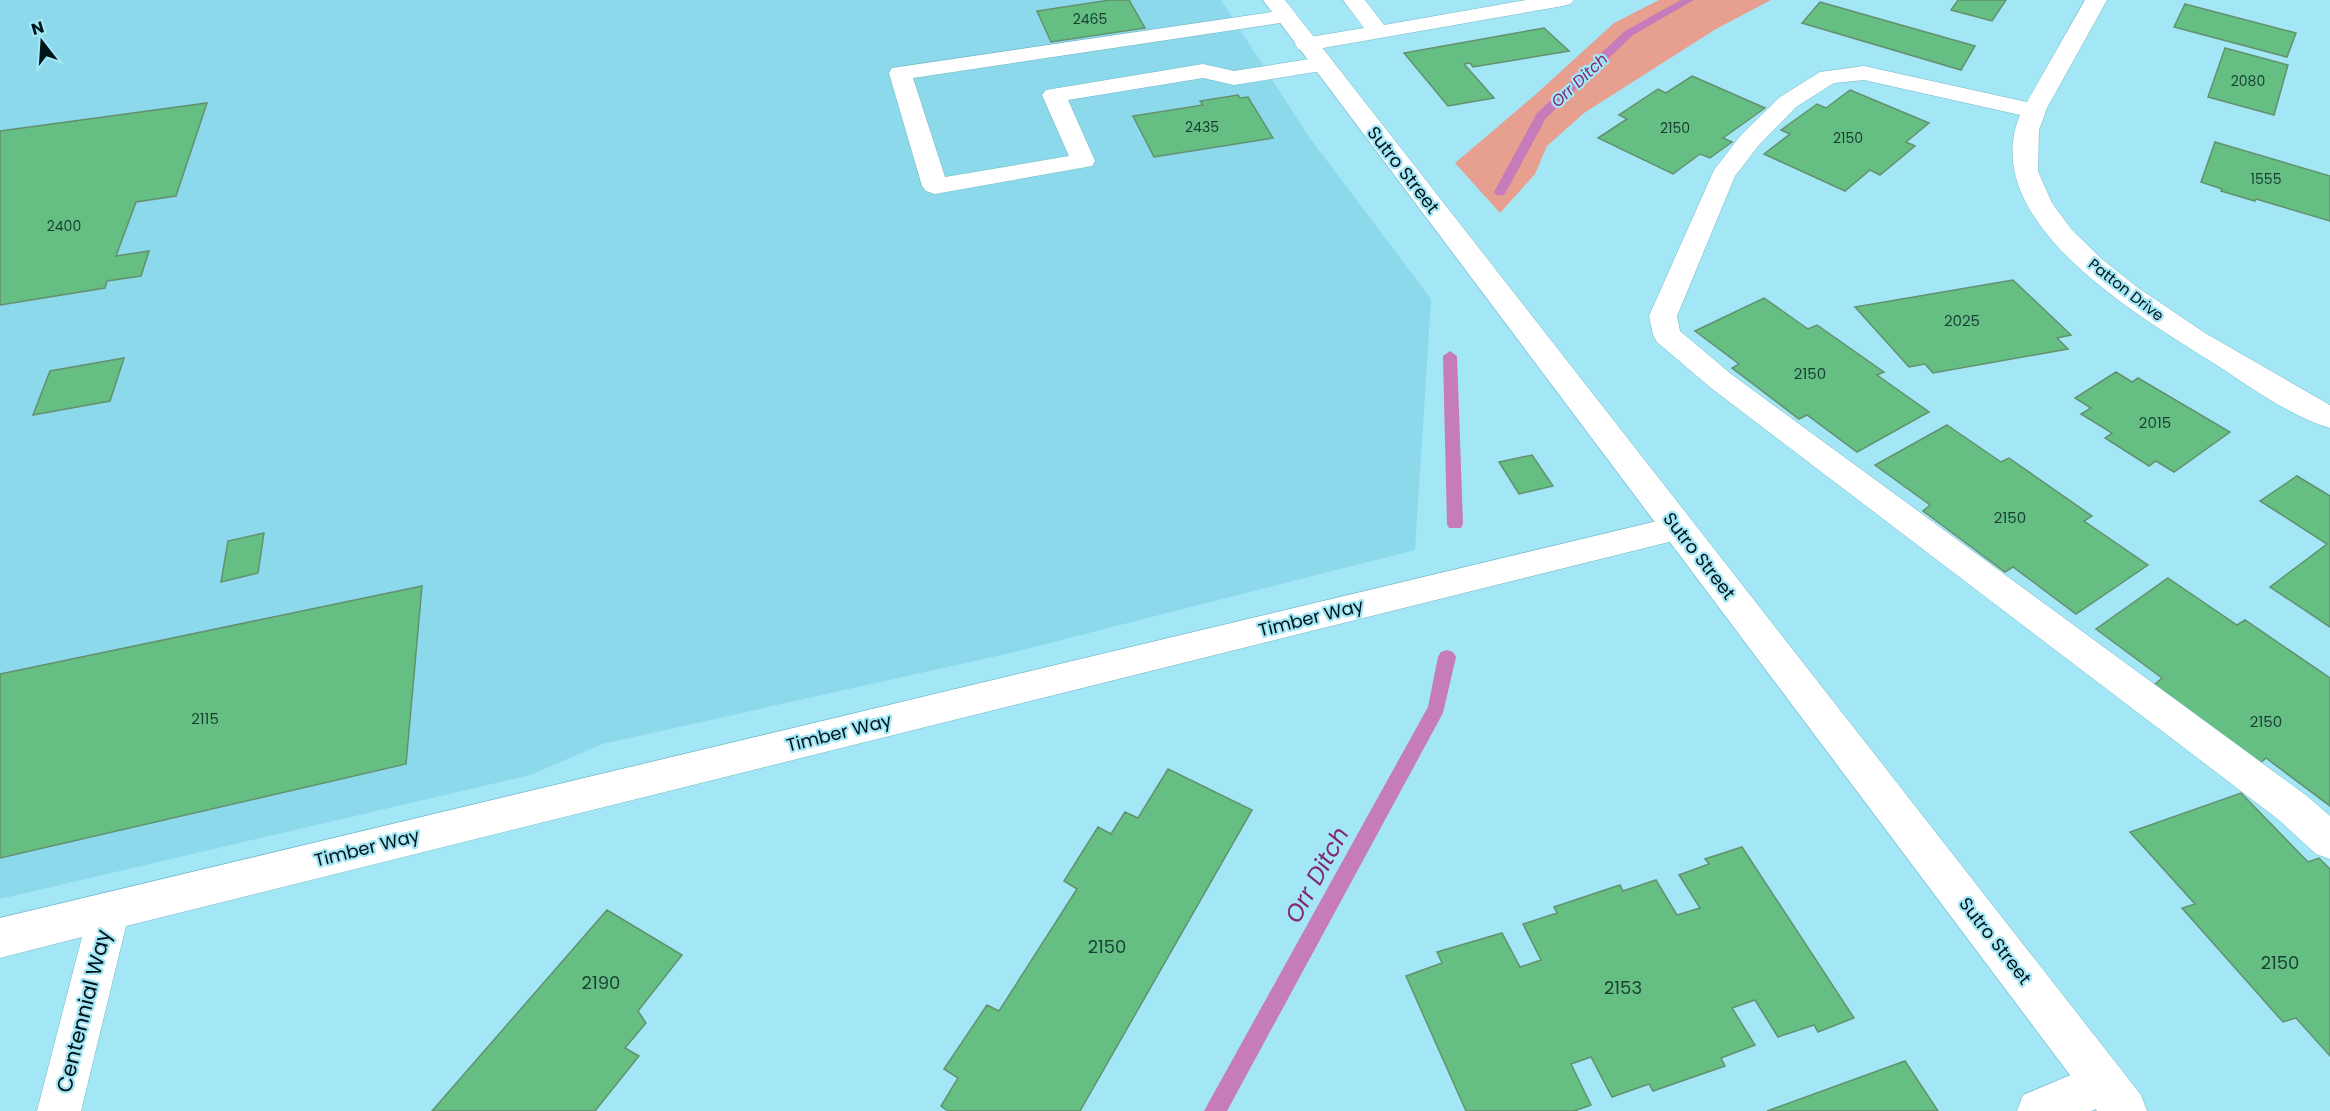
<svg xmlns="http://www.w3.org/2000/svg" width="2330" height="1111" font-family="Poppins,sans-serif">
	<style>
		.built { fill: #8bd9ea }
		.green { fill: #e79f8f }
		.lines { fill: none; stroke-linecap: round; stroke-linejoin: round }
		.stream { fill: #c67bba; fill-rule: evenodd }
		.building { fill: #65be82; stroke: #639170; stroke-width: 1.5 }
		.minor-casing { stroke: #75b8c7; stroke-width: 1 }
		.major-casing { stroke: #75b8c7; stroke-width: 1 }
		.minor { fill: #fff; fill-rule: evenodd }
		.major { fill: #fff; fill-rule: evenodd }
		.labels { text-anchor: middle; stroke-width: 4.5; stroke-linejoin: round; paint-order: stroke }
		.far-number-label { font-size: 14px; fill: #193f34 }
		.far-street-label { font-size: 15px; fill: #00151a; stroke: #a3e6f5 }
		.number-label { font-size: 15px; fill: #193f34 }
		.far-water-label { font-size: 16px; font-style: italic; fill: #812977; stroke: #a3e6f5 }
		.street-label { font-size: 18px; fill: #00151a; stroke: #a3e6f5 }
		.near-number-label { font-size: 18px; fill: #193f34 }
		.near-street-label { font-size: 21px; fill: #00151a; stroke: #a3e6f5 }
		.near-water-label { font-size: 24px; font-style: italic; fill: #812977; stroke: #a3e6f5 }
	</style>
	<rect width="100%" height="100%" fill="#a3e6f5"/>
	<path class="built" d="M0,0h1221l88,137 122,162 -16,251 -409,104 -404,90 -72,31 -530,124z"/>
	<path class="green" d="M1659,0h112l-55,29 -132,84 -37,33 -12,28 -35,39 -45,-50 80,-68 79,-72z"/>
	<g class="lines">
		<path class="stream" d="M1681,0h13l-61,35 -87,83 -40,74 -2,3h-8l-2,-3 43,-79 88,-82z
			M1450,351l7,5 6,168 -2,4h-12l-2,-4 -4,-168z
			M1447,650l6,2 3,5 -13,56 -216,398h-23l224,-404 10,-50 3,-5z"/>
	</g>
	<path class="building" d="M1110,0h19l16,28 -94,14 -14,-31z
		M1958,0h48l-14,21 -41,-11z
		M1820,2l155,44 -14,24 -159,-47z
		M2185,4l111,29 -9,24 -113,-30z
		M1544,28l25,23 -96,16 -3,-4 -6,1 30,34 -46,8 -44,-53z
		M2225,48l63,17 -14,50 -66,-18z
		M1692,76l73,32 -42,30 9,4 -22,16 -10,-4 -27,20 -75,-36 29,-19 -8,-4 39,-26 8,4z
		M1850,90l79,33 -23,19 9,4 -35,29 -10,-5 -25,21 -81,-37 26,-20 -9,-4 36,-26 9,4z
		M1238,95l2,3 8,-1 25,41 -119,19 -21,-41 70,-11 -3,-4z
		M207,103l-31,93 -40,6 -20,54 33,-5 -8,25 -34,5 -2,7 -105,17v-174z
		M2215,142l115,34v45l-74,-22 -1,2 -34,-10 1,-2 -21,-7z
		M2013,280l58,55 -14,3 11,11 -135,24 -8,-9 -16,3 -54,-60z
		M1764,298l44,31 9,-4 67,47 -7,3 52,37 -72,40 -50,-37 -8,4 -67,-51 7,-4 -44,-33z
		M124,358l-14,43 -77,14 17,-44z
		M2116,372l16,10 6,-4 92,54 -56,40 -18,-11 -7,5 -44,-28 7,-5 -31,-19 10,-6 -16,-10z
		M1947,425l54,37 8,-4 83,58 -8,5 64,44 -72,49 -63,-47 -8,5 -82,-61 7,-6 -55,-40z
		M1532,455l21,31 -34,8 -20,-32z
		M2297,476l33,20v131l-60,-40 57,-43 -67,-43z
		M264,533l-6,40 -37,9 7,-41z
		M2168,578l69,47 8,-5 85,58v128l-64,-48 -7,6 -106,-78 9,-8 -66,-49z
		M422,586l-16,178 -406,94v-184z
		M1168,769l84,41 -172,301h-132l-7,-5 17,-28 -14,-9 43,-64 12,6 78,-122 -13,-8 34,-54 13,7 14,-22 13,6z
		M2241,793l67,69 11,-4 11,11v187l-34,-38 -13,4 -101,-114 13,-4 -65,-72z
		M1742,847l112,171 -36,14 -4,-7 -36,12 -23,-37 -23,8 23,37 -34,13 4,8 -72,25 -4,-7 -37,13 -21,-40 -20,7 20,41 -17,6h-108l-60,-135 36,-13 -5,-11 65,-19 18,34 21,-7 -18,-36 34,-11 -3,-6 66,-22 3,6 33,-11 21,35 23,-7 -21,-33 30,-11 -4,-5z
		M607,910l75,45 -44,56 8,12 -21,25 14,8 -44,55h-163z
		M1905,1061l33,50h-171z"/>
	<g class="lines">
		<defs>
			<path id="minor" d="M1343,0h22l19,25 142,-25h48l-4,4 -7,2 -257,45 -8,-2 -3,-5 3,-5 66,-11z
				M2085,0h22l-60,108 -8,22 -1,41 14,32 20,27 31,30 34,27 68,46 125,72v23c-39,-11 -81,-42 -115,-64 -73,-46 -240,-142 -195,-249l-156,-35 -30,3 -38,24 -37,38 -24,31 -58,140 3,15 51,43 576,422 23,20v43l-14,-5 -37,-34 -568,-432 -54,-46 -4,-7 -4,-19 65,-146 27,-35 39,-38 40,-25 44,-6 163,36z
				M1286,10l8,1 3,5 -3,5 -381,57 32,99 124,-21 -27,-61 4,-5 157,-26 31,7 87,-14 8,2 3,5 -3,5 -8,2 -87,14 -31,-7 -135,22 27,61 -3,5 -157,28 -9,-3 -4,-5 -33,-113 3,-5z
				M1678,516l11,3 5,9 -5,9 -1563,389 -45,185h-44l45,-174 -82,21v-40z
				M2104,1061l16,6 6,16 -6,16 -29,12h-74l6,-16z"/>
			<path id="major" d="M1263,0h22l856,1095 6,16h-50z"/>
		</defs>
		<use href="#minor" class="minor-casing"/>
		<use href="#major" class="major-casing"/>
		<use href="#minor" class="minor"/>
		<use href="#major" class="major"/>
	</g>
	<g class="labels">
		<g class="far-number-label">
			<text x="1090" y="24">2465</text>
			<text x="2248" y="86">2080</text>
			<text x="1202" y="132">2435</text>
			<text x="1675" y="133">2150</text>
			<text x="1848" y="143">2150</text>
			<text x="2266" y="184">1555</text>
			<text x="64" y="231">2400</text>
		</g>
		<g class="far-street-label">
			<text transform="translate(2126 290) rotate(38)" y="5">Patton Drive</text>
		</g>
		<g class="number-label">
			<text x="1962" y="326">2025</text>
			<text x="1810" y="379">2150</text>
			<text x="2155" y="428">2015</text>
			<text x="2010" y="523">2150</text>
			<text x="205" y="724">2115</text>
			<text x="2266" y="727">2150</text>
		</g>
		<g class="far-water-label">
			<text transform="translate(1579 80) rotate(-43)" y="6">Orr Ditch</text>
		</g>
		<g class="street-label">
			<text transform="translate(1403 170) rotate(52)" y="6">Sutro Street</text>
			<text transform="translate(1699 556) rotate(52)" y="6">Sutro Street</text>
			<text transform="translate(1311 618) rotate(-14)" y="6">Timber Way</text>
			<text transform="translate(839 733) rotate(-14)" y="6">Timber Way</text>
			<text transform="translate(367 848) rotate(-14)" y="6">Timber Way</text>
			<text transform="translate(1995 941) rotate(52)" y="6">Sutro Street</text>
		</g>
		<g class="near-number-label">
			<text x="1107" y="953">2150</text>
			<text x="2280" y="969">2150</text>
			<text x="601" y="989">2190</text>
			<text x="1623" y="994">2153</text>
		</g>
		<g class="near-street-label">
			<text transform="translate(84 1011) rotate(-76)" y="7">Centennial Way</text>
		</g>
		<g class="near-water-label">
			<text transform="translate(1317 875) rotate(-61)" y="8">Orr Ditch</text>
		</g>
	</g>
	<g transform="translate(42 42) rotate(343)" stroke="#a3e6f5" stroke-width="4.5" paint-order="stroke">
	<path d="M0-4.5L10 22L0 15L-10 22Z" fill="#00151a"/>
	<text y="-9" font-size="16" font-weight="bold" text-anchor="middle" fill="#00151a">N</text>
	</g>
</svg>
